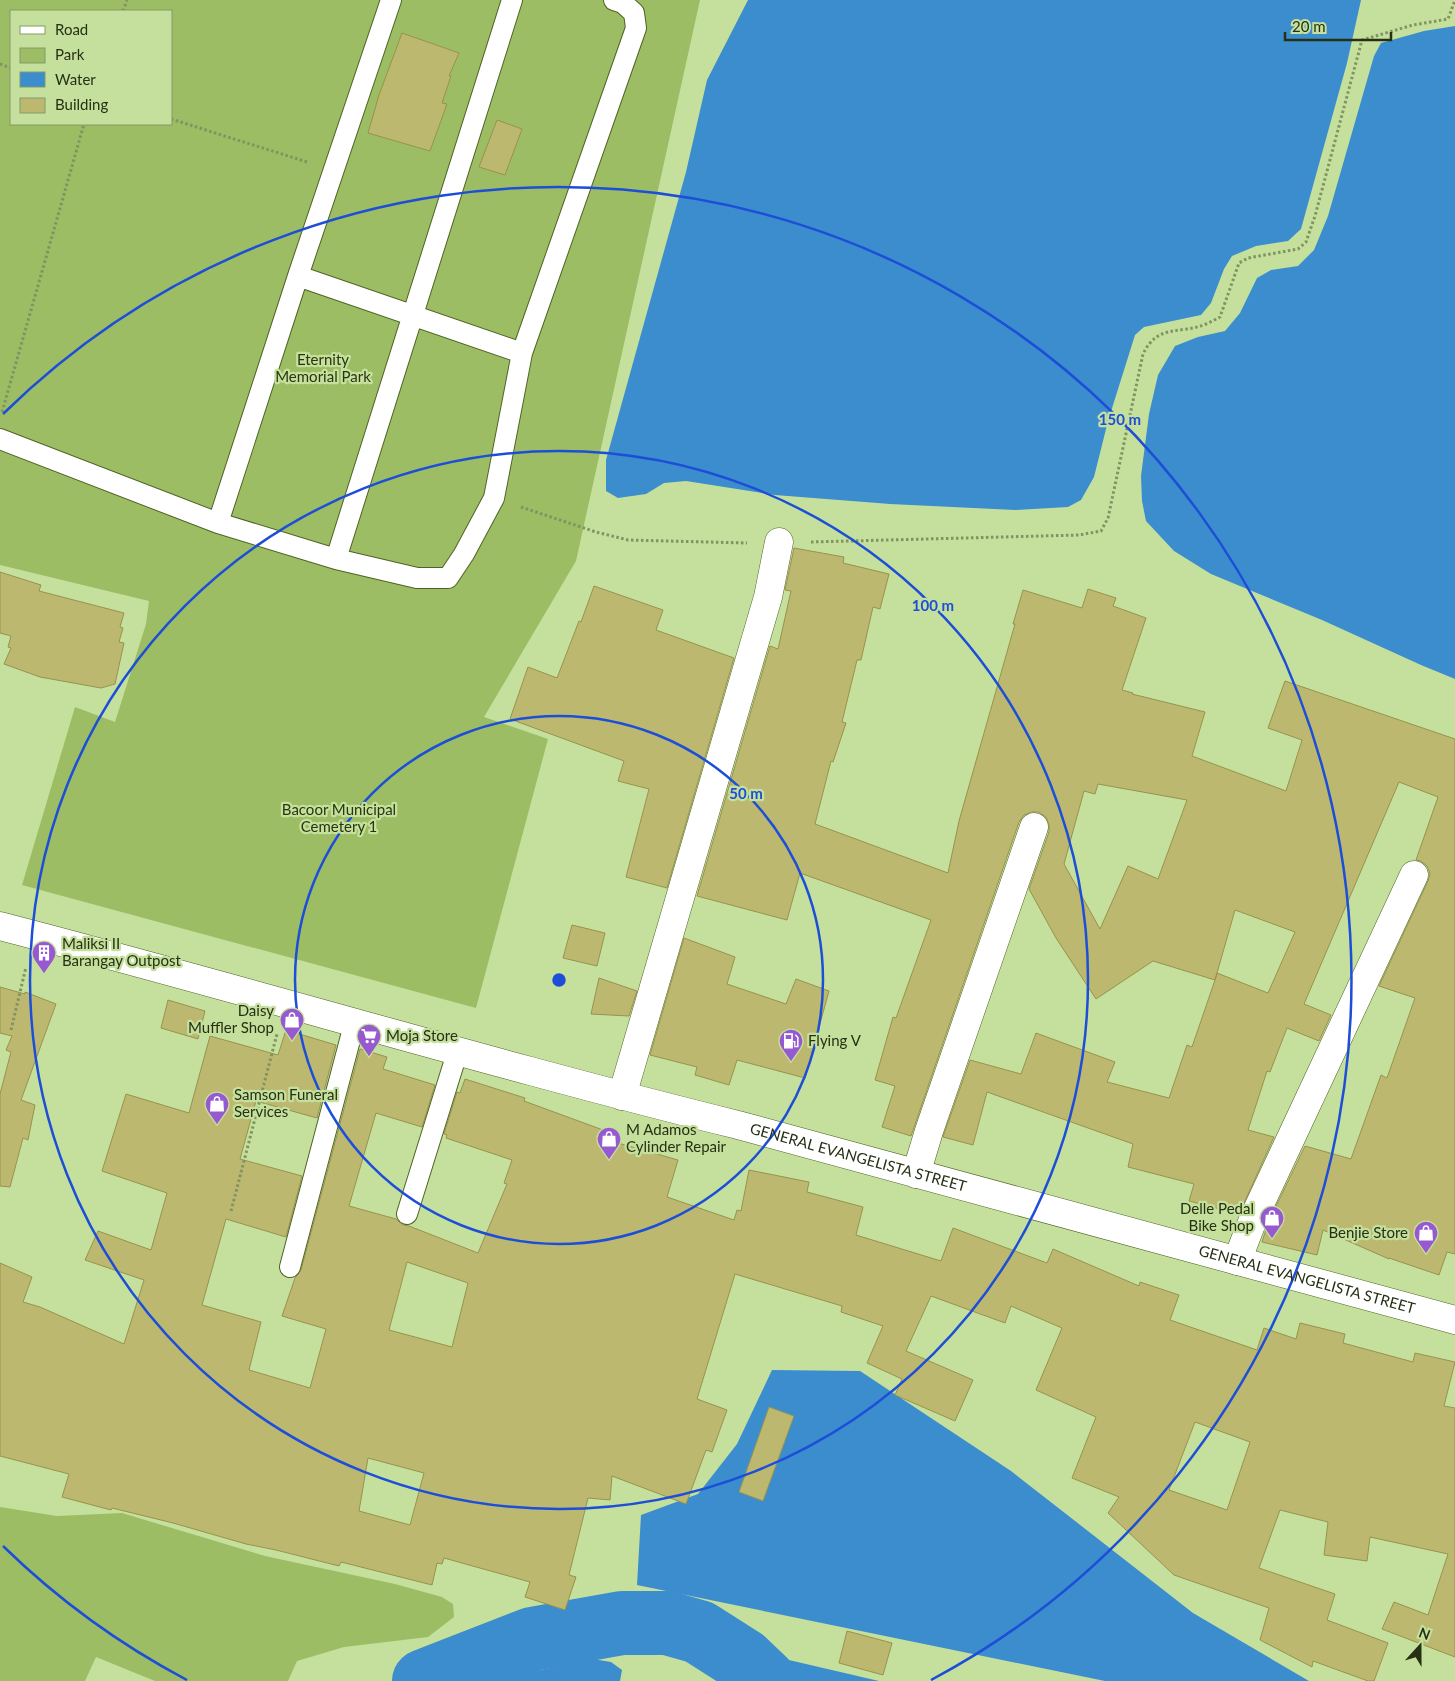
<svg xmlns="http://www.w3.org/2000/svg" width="1455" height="1681" font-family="Lato,sans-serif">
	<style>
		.green { fill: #9cbd63; fill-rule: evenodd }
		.water { fill: #3b8dce }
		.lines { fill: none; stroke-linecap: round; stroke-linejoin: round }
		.river { stroke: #3b8dce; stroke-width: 64 }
		.building { fill: #bcb870; stroke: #97934c; fill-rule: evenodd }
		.service-casing { stroke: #4e6424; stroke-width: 22 }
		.minor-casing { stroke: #4e6424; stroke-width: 29 }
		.secondary-casing { stroke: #4e6424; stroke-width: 29 }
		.path { stroke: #809361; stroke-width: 3; stroke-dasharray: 2.5 2.5; stroke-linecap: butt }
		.service { stroke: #fff; stroke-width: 20 }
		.minor { stroke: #fff; stroke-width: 28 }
		.secondary { stroke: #fff; stroke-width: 28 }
		.ring { fill: none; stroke: #1d4ed8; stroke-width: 2.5 }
		.labels { text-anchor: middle; stroke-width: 4.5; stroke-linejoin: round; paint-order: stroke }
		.park-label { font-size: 15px; fill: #28350f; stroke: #c5e09c }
		.poi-label { font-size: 15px; fill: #263015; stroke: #c5e09c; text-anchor: start }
		.street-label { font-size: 15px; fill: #263015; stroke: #c5e09c }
		.centre { fill: #1d4ed8; stroke: #c5e09c; stroke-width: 2.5 }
		.ring-label { font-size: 15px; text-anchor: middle; font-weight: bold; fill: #1d4ed8; stroke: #c5e09c; stroke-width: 4.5; stroke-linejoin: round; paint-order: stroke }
	</style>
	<rect width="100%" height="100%" fill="#c5e09c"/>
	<path class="green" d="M0,0h700l-124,561 -92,156 64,22 -72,269 -454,-123 53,-178 40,15 31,-98 3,-23 -149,-36zM11,11h160v113h-160z
		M0,1507l57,9 65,-3 143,43 130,28 47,13 11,7 1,13 -26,20 -84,10 -47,14 -9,20h-133l-59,-24 -11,24h-85z"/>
	<path class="water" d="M748,0h613l-14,63 -46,166 -13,12 -32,5 -24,10 -8,13 -13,34 -10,12 -57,12 -9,8 -27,86 -14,56 -13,23 -13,7 -53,3 -125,-6 -115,-9 -89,-14 -22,2 -18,11 -28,4 -12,-7v-31l80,-288 21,-92z
		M1455,26v653l-34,-14 -99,-45 -111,-46 -37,-23 -28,-30 -4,-20 -1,-25 8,-62 9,-39 17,-29 23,-9 27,-6 15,-18 17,-35 14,-8 27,-4 16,-16 14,-34 46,-160 7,-13 43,-12z
		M772,1370l88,1 151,100 182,142 116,68h-204l-468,-96 4,-70 57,-21 39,-50z
		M686,1636l193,45h-143z
		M593,1659l18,3 11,8 -2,11h-132z"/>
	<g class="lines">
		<path class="river" d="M424,1681l108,-42 90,-16h45l32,9 44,28 22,21"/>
	</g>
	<path class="building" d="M402,33l57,20 -10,23h2l-9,27 5,1 -17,47 -62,-18 11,-38z
		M497,120l25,9 -17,46 -26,-8z
		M794,548l50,9 -1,6 46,11 -9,35 -7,-2 -12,53h-4l-15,62 4,1 -13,39 -2,-1 -16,63 133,49 11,-52 56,-197h-2l10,-34 59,18 6,-19 28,9 -3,8 33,12 -24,72 11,3 -1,1 73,18 -13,44 94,35 16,-51 -34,-12 17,-47 170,58v515l-8,-2 -8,23 -50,-17v1l-66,-29 -6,25 -55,-13 6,-19 37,-77 46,13 30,-84 6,3 28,-80 -36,-12 49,-105 2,-7 -3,-8 -6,-5 -5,-1 22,-63 -39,-15 -95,222 27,11 -12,26 -32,-13 -17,44 -3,-1 -19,59 26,7 -35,77 -50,-13 5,-17 -66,-17 5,-23 -146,-52 -14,53 -30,-8 27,-77 51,14 15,-41 79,29 -8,20 62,16 18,-53 5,2 23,-67 -62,-19 -57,38 -40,-61 -27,-49 20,-57v-7l-3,-8 -7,-5h-7l-8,3 -5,7 -108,314 -29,-9 13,-41 -20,-6 18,-63 3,1 35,-98 -131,-47 -13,47 -90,-24 73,-250 8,3 13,-58 -6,-1zM1098,784l89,16 -29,79 -30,-13 -28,63 -36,-65 20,-73 11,3zM1235,910l60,22 -27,61 -51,-20 -2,7z
		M0,572l41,13 -2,6 85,22 -4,14 3,1 -4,14 5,1 -9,41 -14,4 -61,-11 -36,-13 7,-16 -3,-1 3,-11 -11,-3z
		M594,586l69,24 -7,20 78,28 -67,230 -41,-11 23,-88 -31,-8 6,-20 -114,-42 18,-52 29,11 22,-57 2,1z
		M572,925l33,8 -8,33 -34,-8z
		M684,938l51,19 -8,27 59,20 10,-25 33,12 -24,87 -68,-18 -8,25 -34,-10 2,-8 -47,-12z
		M599,978l38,13 -8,25 -38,-2z
		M0,987l25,7v-2l31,12 -35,96 14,5 -7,35 -5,-2 -13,49 -10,-1v-92l11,-42 -5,-2 6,-14 -12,-3z
		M168,1000l37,11 -7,28 -37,-11z
		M286,1030l50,15 -19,73 -61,-17 -16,58 62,17 -16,61 -60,-18 -24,86 59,17 -12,48 61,18 16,-59 -44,-13 13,-38 6,-8 59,-221 27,8 -4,12 52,16 -13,42 -46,-14 -27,93 47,13 7,6 6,1 69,27 29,-69 -3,-1 8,-23 -66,-22 1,-3 -3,-1 13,-42 3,1 5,-14 60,19 -1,3 90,33 -3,7 67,19 -11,37 67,23 3,-10 4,1 8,-41 60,12 -2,10 56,15 -7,28 85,26 12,-33 94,35 6,-14 86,37 1,-4 39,13 -9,25 87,30 7,-22 32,11 4,-16 45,11 -2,9 70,19 2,-9 40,9 -11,44 11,2v249l-73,-28 12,-27 34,13 20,-61 -78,-17 -3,24 -43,-6 4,-33 -48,-12 -21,58 76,26 -8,26 61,23 -14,38h-6l-55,-20 -1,6 -52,-27 9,-32 -95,-33 -66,-62 11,-16 -47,-19 24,-61 -60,-27 26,-62 -51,-22 -6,17 -74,-27 -25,55 67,29 -18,41 -60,-26 7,-16 -35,-16 16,-37 -42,-14 1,-6 -107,-32 -38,125 30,11 -15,42 -6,-2 -20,54 -74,-28 -2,24 -22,-2 -19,77 7,2 -11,33 -40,-13 5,-15 -86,-24 -2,6 -5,-1 -5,22 -91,-23 -2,4 -63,-16 -30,-6 -73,-21 -61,-15 -1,2 -49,-13 7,-23 -69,-18v-193l32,14 -9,25 17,5 84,37 20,-64 -59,-20 13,-29 53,19 16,-57 -65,-22 24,-77 63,19 21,-77 68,19zM407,1262l61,21 -16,64 -63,-17zM1195,1422l55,20 -23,68 -58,-20zM368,1458l56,15 -14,52 -51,-14z
		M769,1407l25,9 -31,85 -24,-9z
		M847,1631l45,12 -9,32 -44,-12z"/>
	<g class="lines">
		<defs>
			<path id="service" d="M298,276l224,77 114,-325 -2,-15 -11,-10 -9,-3
				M0,439l218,84 80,-247 93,-276
				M218,523l118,36 81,19h31l16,-24 30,-56 28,-145
				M336,559l176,-559
				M407,1214l51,-164
				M290,1267l65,-246"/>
			<path id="minor" d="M622,1096l146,-499 11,-55
				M916,1174l13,-43 105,-304
				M1237,1261l17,-44 160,-342"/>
			<g id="secondary">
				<path id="s1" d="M0,926c247,64 491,138 738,199l717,195"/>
			</g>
		</defs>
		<use href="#service" class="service-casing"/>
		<use href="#minor" class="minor-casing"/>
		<use href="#secondary" class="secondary-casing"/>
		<path class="path" d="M123,11l4,-11
			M0,64l11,4
			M171,119l136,43
			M2,412l82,-288
			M521,507l75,25 32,8 119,3
			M811,542l268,-7 22,-4 7,-13 35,-164c15,-31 37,-19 63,-30 5,-2 10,-5 14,-7l19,-54 9,-5 50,-9 8,-7 9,-26 47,-176 51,-15 35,-6 7,-19
			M11,1030l15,-63
			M231,1211l46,-177"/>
		<use href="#service" class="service"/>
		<use href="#minor" class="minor"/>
		<use href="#secondary" class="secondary"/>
	</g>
	<g class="ring">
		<circle cx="559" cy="980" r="264"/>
		<circle cx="559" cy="980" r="529"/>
		<path d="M187 1680A793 793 0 0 1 3 1546M3 414A793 793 0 1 1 931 1680"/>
	</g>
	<defs>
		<symbol id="building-pin" viewBox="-11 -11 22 30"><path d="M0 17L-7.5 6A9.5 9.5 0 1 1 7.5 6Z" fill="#9759d0" stroke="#c5e09c"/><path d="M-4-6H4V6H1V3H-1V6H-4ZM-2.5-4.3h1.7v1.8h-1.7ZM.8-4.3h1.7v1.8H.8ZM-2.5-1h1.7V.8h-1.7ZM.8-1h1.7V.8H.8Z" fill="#fff"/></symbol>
		<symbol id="shop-pin" viewBox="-11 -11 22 30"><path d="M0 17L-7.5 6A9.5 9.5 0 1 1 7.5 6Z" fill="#9759d0" stroke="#c5e09c"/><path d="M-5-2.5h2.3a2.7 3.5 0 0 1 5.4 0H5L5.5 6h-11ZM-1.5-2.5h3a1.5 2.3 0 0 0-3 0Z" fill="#fff"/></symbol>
		<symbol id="supermarket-pin" viewBox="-11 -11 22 30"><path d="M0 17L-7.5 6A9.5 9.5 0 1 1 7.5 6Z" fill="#9759d0" stroke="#c5e09c"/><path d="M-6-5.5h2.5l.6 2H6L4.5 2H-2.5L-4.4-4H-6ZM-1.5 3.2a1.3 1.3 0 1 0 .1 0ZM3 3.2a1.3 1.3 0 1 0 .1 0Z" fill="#fff"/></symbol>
		<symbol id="fuel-pin" viewBox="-11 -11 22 30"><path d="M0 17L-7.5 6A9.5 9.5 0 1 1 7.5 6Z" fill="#9759d0" stroke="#c5e09c"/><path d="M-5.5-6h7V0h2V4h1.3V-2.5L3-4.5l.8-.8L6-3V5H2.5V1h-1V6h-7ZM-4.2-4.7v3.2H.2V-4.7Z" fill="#fff"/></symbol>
	</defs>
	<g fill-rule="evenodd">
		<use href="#building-pin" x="30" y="939" width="28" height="38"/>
		<use href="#shop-pin" x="278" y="1006" width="28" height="38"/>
		<use href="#supermarket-pin" x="355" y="1022" width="28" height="38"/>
		<use href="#fuel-pin" x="777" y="1027" width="28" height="38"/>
		<use href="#shop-pin" x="203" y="1090" width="28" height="38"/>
		<use href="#shop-pin" x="595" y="1125" width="28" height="38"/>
		<use href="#shop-pin" x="1258" y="1204" width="28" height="38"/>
		<use href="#shop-pin" x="1412" y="1219" width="28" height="38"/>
	</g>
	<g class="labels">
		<g class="park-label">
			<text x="323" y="365">Eternity<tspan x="323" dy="17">Memorial Park</tspan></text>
			<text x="339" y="815">Bacoor Municipal<tspan x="339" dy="17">Cemetery 1</tspan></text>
		</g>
		<g class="poi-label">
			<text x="62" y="949">Maliksi II<tspan x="62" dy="17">Barangay Outpost</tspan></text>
			<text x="274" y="1016" text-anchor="end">Daisy<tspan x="274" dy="17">Muffler Shop</tspan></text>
			<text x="386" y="1041">Moja Store</text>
			<text x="808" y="1046">Flying V</text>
			<text x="234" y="1100">Samson Funeral<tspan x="234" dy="17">Services</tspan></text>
			<text x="626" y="1135">M Adamos<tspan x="626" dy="17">Cylinder Repair</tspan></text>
			<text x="1254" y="1214" text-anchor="end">Delle Pedal<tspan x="1254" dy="17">Bike Shop</tspan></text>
			<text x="1408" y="1238" text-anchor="end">Benjie Store</text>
		</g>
		<g class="street-label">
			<text dy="5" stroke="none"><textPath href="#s1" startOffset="889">GENERAL EVANGELISTA STREET</textPath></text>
			<text dy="5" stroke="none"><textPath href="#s1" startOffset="1354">GENERAL EVANGELISTA STREET</textPath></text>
		</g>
	</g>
	<circle cx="559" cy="980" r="8" class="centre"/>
	<g class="ring-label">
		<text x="1120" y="425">150 m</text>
		<text x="933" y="611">100 m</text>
		<text x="746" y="799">50 m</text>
	</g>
	<rect x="10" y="10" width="162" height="115" fill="#c5e09c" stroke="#859a66"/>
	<rect x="20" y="26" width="25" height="8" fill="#ffffff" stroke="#859a66"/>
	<text x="55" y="35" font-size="15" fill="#263015">Road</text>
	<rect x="20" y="48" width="25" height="15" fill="#9cbd63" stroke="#859a66"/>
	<text x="55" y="60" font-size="15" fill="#263015">Park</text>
	<rect x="20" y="72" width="25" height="15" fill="#3b8dce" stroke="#859a66"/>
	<text x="55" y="85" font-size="15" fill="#263015">Water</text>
	<rect x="20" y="98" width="25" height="15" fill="#bcb870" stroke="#859a66"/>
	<text x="55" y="110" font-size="15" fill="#263015">Building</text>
	<g transform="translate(1420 1646) rotate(21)" stroke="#c5e09c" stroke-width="4" paint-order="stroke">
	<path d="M0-4L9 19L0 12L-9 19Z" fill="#263015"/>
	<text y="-8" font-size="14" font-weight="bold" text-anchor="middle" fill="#263015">N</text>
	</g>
	<path d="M1285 32v8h106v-8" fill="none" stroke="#263015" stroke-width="2.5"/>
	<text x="1292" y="32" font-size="15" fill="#263015" stroke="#c5e09c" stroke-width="4" paint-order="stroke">20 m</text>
</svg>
